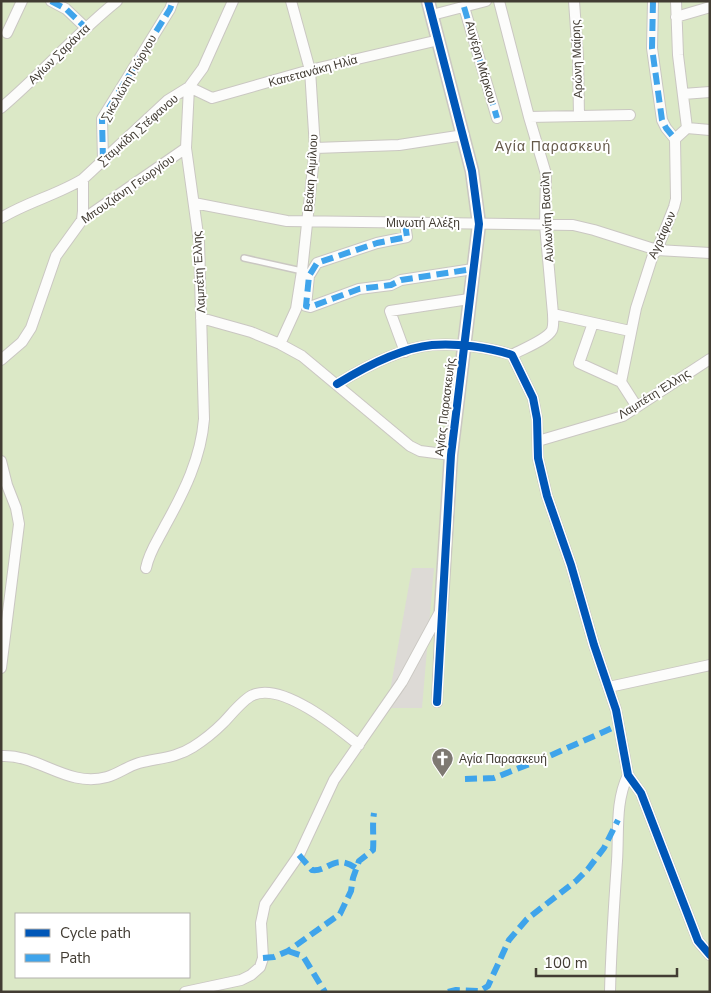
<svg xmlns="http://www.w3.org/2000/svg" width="711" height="993" font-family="'Nunito Sans',sans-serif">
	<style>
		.green { fill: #dbe8c6; fill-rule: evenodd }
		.parking { fill: #dddad6 }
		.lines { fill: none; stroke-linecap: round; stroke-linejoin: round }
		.service-casing { stroke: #cac7c2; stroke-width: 8 }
		.minor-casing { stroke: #cac7c2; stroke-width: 12 }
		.tertiary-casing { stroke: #cac7c2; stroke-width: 15 }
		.service { stroke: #fcfcfb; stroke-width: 5 }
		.minor { stroke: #fcfcfb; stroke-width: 10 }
		.tertiary { stroke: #fcfcfb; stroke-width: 12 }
		.quiet { stroke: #3fa4eb; stroke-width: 6; stroke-dasharray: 12 6; stroke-linecap: butt }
		.cycleway-casing { stroke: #fff; stroke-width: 11 }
		.cycleway { stroke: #0057b8; stroke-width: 8 }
		.labels { text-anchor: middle; stroke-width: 4; stroke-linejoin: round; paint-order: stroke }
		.street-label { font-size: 12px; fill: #423c33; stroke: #fff }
		.poi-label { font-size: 12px; fill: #423c33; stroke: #fff; text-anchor: start }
		.neighbourhood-label { font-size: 14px; letter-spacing: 1px; fill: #65594a; stroke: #fff }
	</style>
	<rect width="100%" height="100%" fill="#eeebe6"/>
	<path class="green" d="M1,1h709v991h-709zM16,914h173v63h-173z"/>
	<path class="parking" d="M412,568h22l-12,140h-35z"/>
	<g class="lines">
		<defs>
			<path id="service" d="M244,258l58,13"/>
			<path id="minor" d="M51,1l15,8 20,19
				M499,1l30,116 17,57 -1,51 8,89c0,5 1,11 -1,16 -5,10 -30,19 -40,25
				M574,1l4,57 1,58
				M653,1l-1,47 10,72 4,8 9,11
				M464,7l33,111
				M432,15l54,-14
				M676,17l34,-10
				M7,33l15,-32
				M189,87l23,11 98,-28 129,-30
				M683,94l27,-2
				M1,108c40,-34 75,-74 116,-107
				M529,117l101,-2
				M687,128l23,2
				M315,148l84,-3 65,-10
				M103,160l-1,-41 68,-110 3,-8
				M194,203l93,18 286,4 21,5 63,20 53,3
				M1,218c26,-16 56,-23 82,-39l85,-79 21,-13 14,-19 30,-67
				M82,220l1,-9v-32
				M405,224l2,13 -30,6 -60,20 -8,13 -3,30 4,1 49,-18 32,-4 10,-5 72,-11
				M553,314l77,17
				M201,318l50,14 29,12 22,12 108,90 10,5 31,4
				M593,323l-14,40 42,19
				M280,344l16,-35 6,-38 13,-123 -5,-78 -19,-69
				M405,352l-15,-41 79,-12
				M1,360l21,-18 9,-14 25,-72 26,-36 104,-72
				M337,384c26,-16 64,-36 95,-39 25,-2 56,2 80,10l21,43 4,21 1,39 9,38 24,69 23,80 22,65 12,65 13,18 57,148 12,14
				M637,407l-16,-25 15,-74 17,-53 4,-5 17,-43 2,-8 -1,-60 12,-11 -9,-73 -2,-54
				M538,441l85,-25 87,-57
				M1,461l6,24 9,23 3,16 -18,144
				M146,568c3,-16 12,-28 19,-42 19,-34 36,-68 39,-107l-5,-177 -13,-94 3,-61
				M609,687l101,-22
				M437,702l4,-89
				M1,756c38,-2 66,32 106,21 11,-3 21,-11 32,-14 19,-5 37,-5 54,-16 11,-7 21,-15 30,-24 8,-8 20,-24 30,-28 29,-13 84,32 106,50
				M185,992l56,-12 10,-5 9,-8 3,-9 -2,-35 4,-19 34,-49 35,-75 68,-98 39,-72
				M610,992c1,-44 4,-87 7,-131 2,-29 -2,-59 11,-86"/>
			<path id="tertiary" d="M428,1l44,170 7,53 -28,231 -10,155"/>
		</defs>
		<use href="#service" class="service-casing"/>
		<use href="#minor" class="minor-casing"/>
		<use href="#tertiary" class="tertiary-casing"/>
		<use href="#service" class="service"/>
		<use href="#minor" class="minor"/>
		<use href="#tertiary" class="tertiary"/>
		<path class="quiet" d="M51,1l15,8 20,19
			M653,1l-1,47 10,72 4,8 9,11
			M464,7l33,111
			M103,160l-1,-41 68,-110 3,-8
			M405,224l2,13 -30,6 -60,20 -8,13 -3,30 4,1 49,-18 32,-4 10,-5 72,-11
			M465,779l29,-1 53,-21 72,-32
			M299,855l13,15c17,2 22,-17 44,-2
			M288,951l15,5 22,36
			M263,958l11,-1 14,-6 52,-37 11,-23 2,-13 6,-17 14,-11c1,-13 -1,-24 1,-37
			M448,992l8,-2 24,1 8,-5 21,-46 18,-21 49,-38 12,-12 16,-21 14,-28"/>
		<defs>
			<path id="cycleway" d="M428,1l44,170 7,53 -28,231 -14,247
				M337,384c26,-16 64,-36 95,-39 25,-2 56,2 80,10l21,43 4,21 1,39 9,38 24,69 23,80 22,65 12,65 13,18 57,148 12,14"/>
		</defs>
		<use href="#cycleway" class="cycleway-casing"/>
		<use href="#cycleway" class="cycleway"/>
	</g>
	<defs>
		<symbol id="church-pin" viewBox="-11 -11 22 30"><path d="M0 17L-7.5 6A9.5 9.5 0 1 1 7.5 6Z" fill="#7e7972" stroke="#fff"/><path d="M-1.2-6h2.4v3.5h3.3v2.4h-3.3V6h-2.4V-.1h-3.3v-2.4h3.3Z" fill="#fff"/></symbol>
	</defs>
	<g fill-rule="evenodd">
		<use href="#church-pin" x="430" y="746" width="25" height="34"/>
	</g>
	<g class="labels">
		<g class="street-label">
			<text transform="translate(59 54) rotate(-44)" y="4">Αγίων Σαράντα</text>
			<text transform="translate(577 59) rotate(-92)" y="4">Αρώνη Μαίρης</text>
			<text transform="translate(481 62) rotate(74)" y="4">Αυγέρη Μάρκου</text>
			<text transform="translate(313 71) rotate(-15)" y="4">Καπετανάκη Ηλία</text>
			<text transform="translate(129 78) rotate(-60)" y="4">Σικελιώτη Γιώργου</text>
			<text transform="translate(138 130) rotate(-41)" y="4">Σταμκίδη Στέφανου</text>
			<text transform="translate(311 173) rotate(-86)" y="4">Βεάκη Αιμίλιου</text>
			<text transform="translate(128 189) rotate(-35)" y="4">Μπουζιάνη Γεωργίου</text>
			<text transform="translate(547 217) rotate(-93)" y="4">Αυλωνίτη Βασίλη</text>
			<text x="423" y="227">Μινωτή Αλέξη</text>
			<text transform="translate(662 235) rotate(-66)" y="4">Αγράφων</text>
			<text transform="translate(199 272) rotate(-93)" y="4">Λαμπέτη Έλλης</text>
			<text transform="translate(654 394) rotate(-32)" y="4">Λαμπέτη Έλλης</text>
			<text transform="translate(445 407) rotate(-83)" y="4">Αγίας Παρασκευής</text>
		</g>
		<g class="poi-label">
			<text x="459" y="763">Αγία Παρασκευή</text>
		</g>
		<g class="neighbourhood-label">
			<text x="553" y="151">Αγία Παρασκευή</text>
		</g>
	</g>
	<rect width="711" height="993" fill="none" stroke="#423c33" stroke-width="5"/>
	<rect x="15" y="913" width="175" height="65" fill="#ffffff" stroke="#b3b1ad"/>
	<rect x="25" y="929" width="25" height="8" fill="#0057b8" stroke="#b3b1ad"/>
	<text x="60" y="938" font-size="15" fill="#423c33">Cycle path</text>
	<rect x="25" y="954" width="25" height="8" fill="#3fa4eb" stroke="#b3b1ad"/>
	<text x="60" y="963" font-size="15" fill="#423c33">Path</text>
	<path d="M536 968v8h141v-8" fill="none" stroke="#423c33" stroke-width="2.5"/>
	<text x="544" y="968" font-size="15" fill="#423c33" stroke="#ffffff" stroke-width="4" paint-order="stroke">100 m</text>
</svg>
